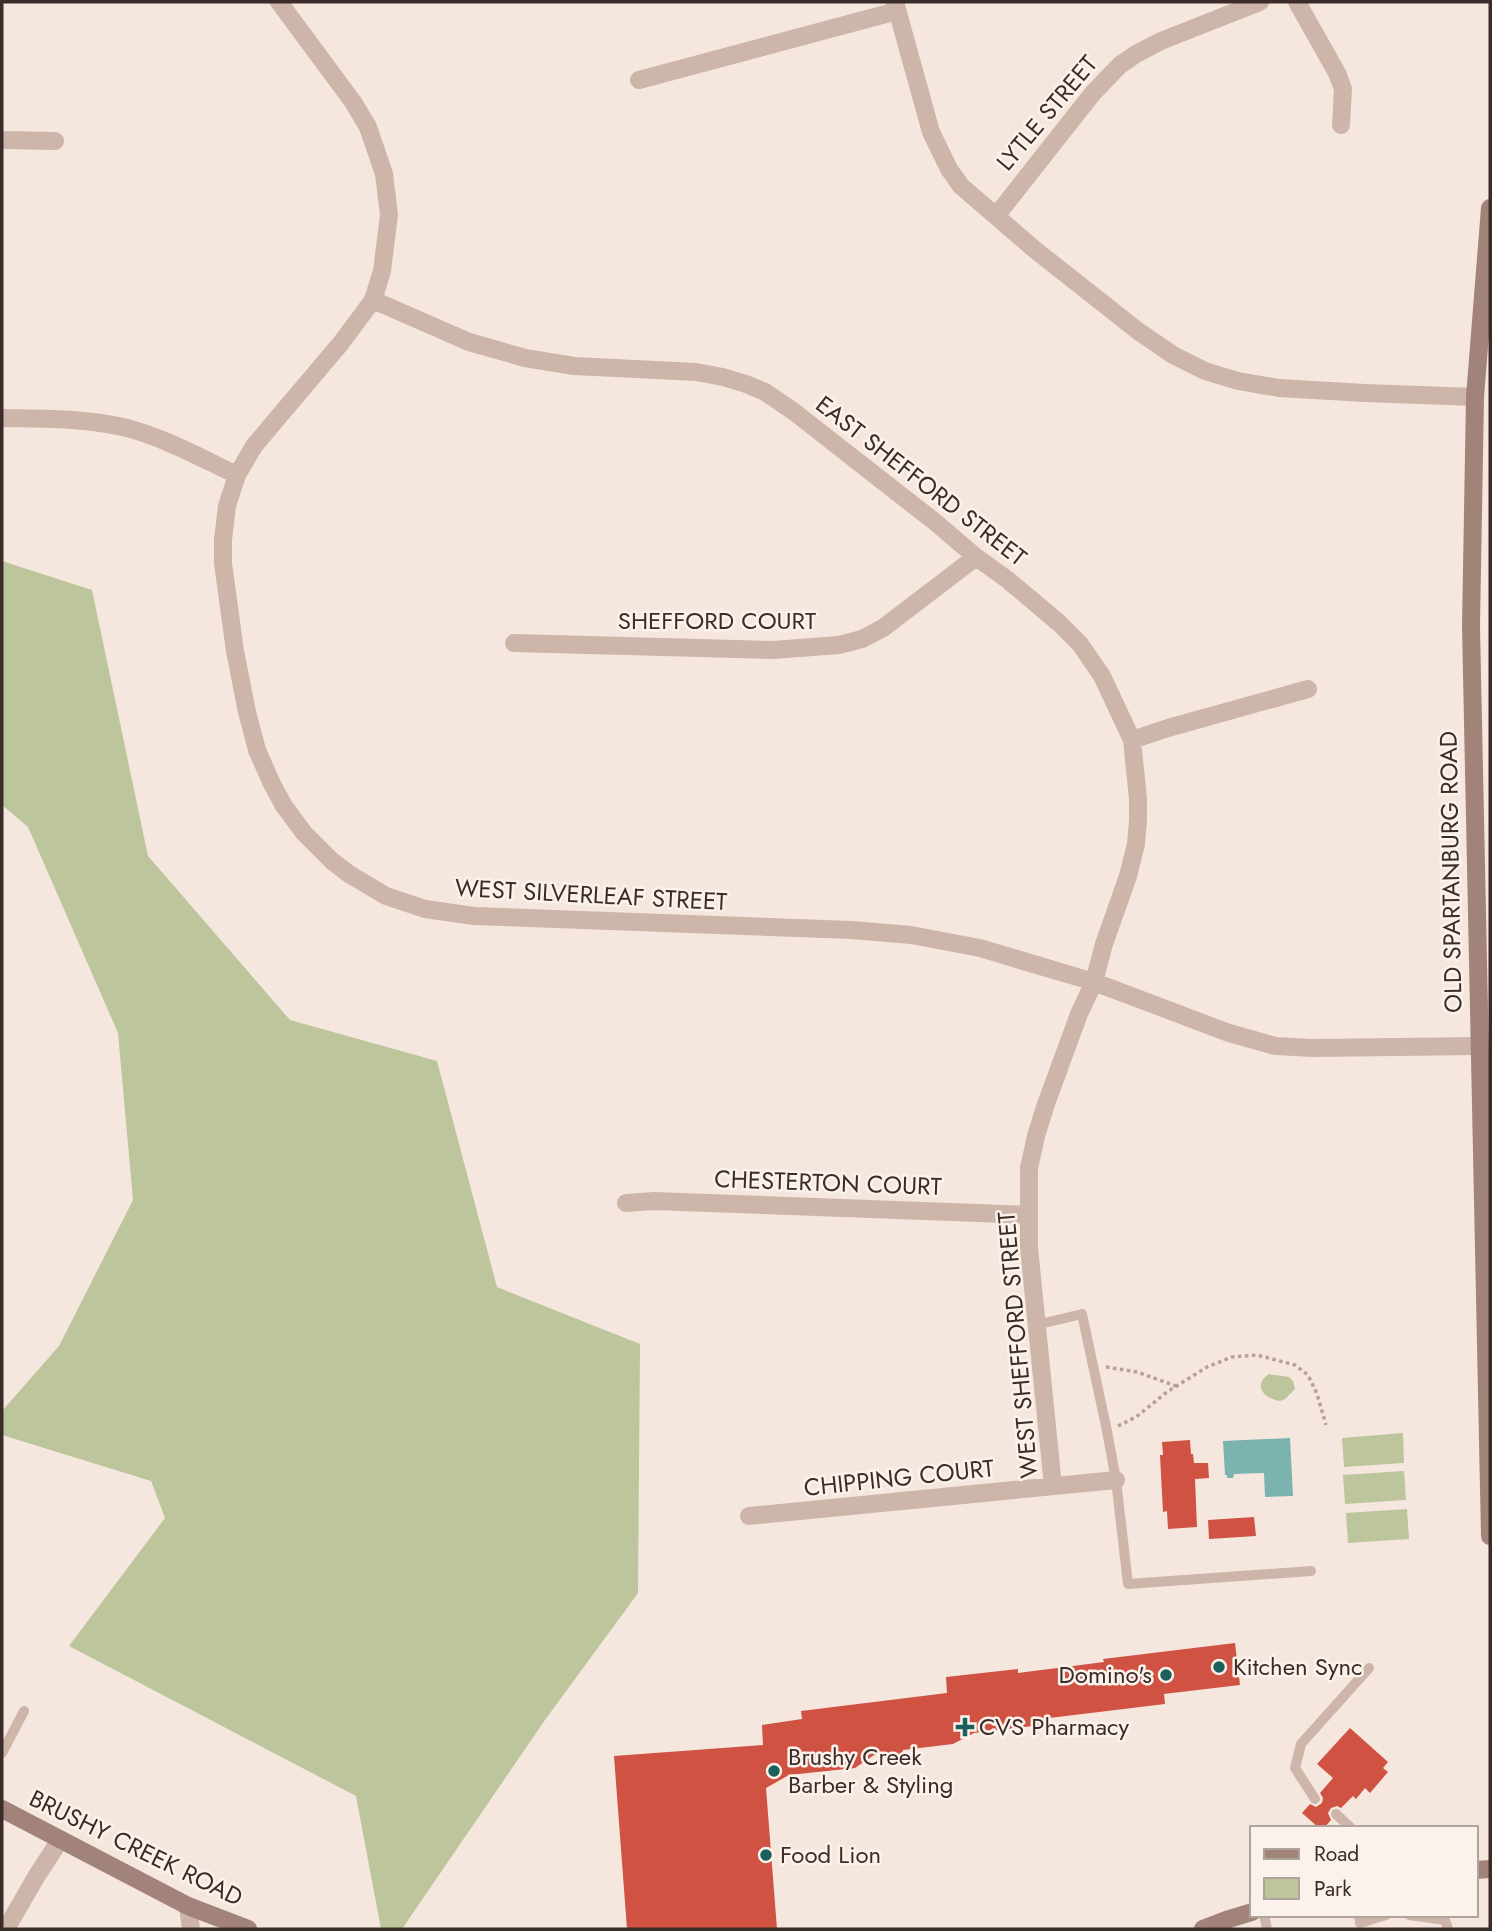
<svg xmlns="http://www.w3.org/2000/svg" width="1492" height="1931" font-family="Jost,sans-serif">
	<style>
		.green { fill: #bdc59c }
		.water { fill: #7bb4af }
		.building { fill: #cf5242 }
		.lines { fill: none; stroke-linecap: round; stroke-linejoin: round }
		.path { stroke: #ba9f93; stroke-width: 3.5; stroke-dasharray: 3.5 3.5; stroke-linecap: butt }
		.lane { stroke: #ceb5a9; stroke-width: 10 }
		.street { stroke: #ceb5a9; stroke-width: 18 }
		.secondary { stroke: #a2837a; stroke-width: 18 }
		.poi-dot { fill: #1b605c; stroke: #fbf2eb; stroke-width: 2.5 }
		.labels { text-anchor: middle; stroke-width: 5; stroke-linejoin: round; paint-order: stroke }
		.street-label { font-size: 24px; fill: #3b2c29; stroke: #fbf2eb }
		.poi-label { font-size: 24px; fill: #3b2c29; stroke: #fbf2eb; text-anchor: start }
	</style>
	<rect width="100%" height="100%" fill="#f5e7de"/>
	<path class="green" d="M2,561l90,29 56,266 142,164 147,41 60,226 143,57 -2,249 -93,127 -143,209h-21l-25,-133 -287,-150 96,-128 -14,-37 -149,-46v-24l57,-65 74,-146 -15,-167 -90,-206 -26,-22z
		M1269,1374l20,3 4,4 2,8 -10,10 -5,2c-16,-3 -28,-15 -11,-27z
		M1403,1433l1,30 -60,4 -2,-29z
		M1404,1471l2,29 -61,4 -2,-29z
		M1407,1509l2,30 -61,4 -2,-30z"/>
	<path class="water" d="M1290,1438l3,58 -28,1 -1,-24 -30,1 -1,4h-6v-3h-2l-2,-34z"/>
	<path class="building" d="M1190,1440l1,14h2l1,9h14l1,15 -14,1 2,48 -29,2 -1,-18 -4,1 -3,-57h3l-1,-13z
		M1254,1517l2,19 -47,3 -1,-19z
		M1235,1643l5,42 -76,9 1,10 -124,15 1,6 -68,8 -21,11 -50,6 -1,4 -28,1 -19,13 -66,7 -23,13 11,141h-150l-13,-173 149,-11 -1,-20 40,-6 -1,-8 146,-18 -1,-16 72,-8v4l86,-11 -1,-3z
		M1350,1728l38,34 -5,6 5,4 -18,21 -5,-5 -9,11 -3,-3 -12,12 -4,-2 -6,2 -3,5 3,7 -7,8h-5l-17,-15 8,-9 6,3 6,-4 1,-5 -3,-5 13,-15 -16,-14z"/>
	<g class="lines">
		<path class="path" d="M1106,1367l31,5 39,14
			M1118,1426l18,-9 31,-25 40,-25 25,-10 25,-2 38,10 13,10 9,19 9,31"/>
		<path class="lane" d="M1036,1325l46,-11 25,117 9,49 12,104 183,-13
			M2,1753l22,-42
			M1315,1799l-20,-31 6,-24 68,-76
			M1336,1814l15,14
			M1264,1915l3,14
			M1359,1915l1,8 26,-8
			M1409,1915l36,5 3,9"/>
		<path class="street" d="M279,2l74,100 15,25 16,47 5,41 -7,56 -9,29 -32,43 -87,103 -17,29 -10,31 -4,34v23l12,88 12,61 10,38 15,34 12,22 20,27 28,28 17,13 37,22 39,13 49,7 378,14 59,5 69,13 114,34 135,51 46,13 39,2 165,-2
			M895,2l36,130 18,37 12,17 73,63 104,82 35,24 32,16 33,10 41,7 86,5 110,4
			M1297,2l40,71 6,16 -2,36
			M639,80l258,-69
			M2,140l53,1
			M996,216l97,-123 27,-28 16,-11 25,-13 99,-39
			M373,300l96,42 56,16 49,8 122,6 27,5 23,7 19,8 28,19 142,111 41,35 32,23 51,43 21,21 22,32 30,64 6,59v21l-2,24 -8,32 -24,68 -10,38 -15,32 -33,90 -10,32 -7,32v80l24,238
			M2,418c41,1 84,0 125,10 38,10 74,30 110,47
			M514,643l259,7 66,-5 23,-6 21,-11 93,-71
			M1132,740l36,-12 140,-39
			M626,1203l28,-2 375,14
			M749,1516l367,-36
			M188,1906l3,23
			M6,1929l30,-52 24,-37"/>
		<path class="secondary" d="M1490,208l-15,189 -4,229 19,910
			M2,1809l186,97 60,23
			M1476,1870l14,-1
			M1203,1929l26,-10 23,-7"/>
	</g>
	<g class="poi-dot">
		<circle cx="1219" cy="1667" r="7"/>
		<circle cx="1166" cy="1675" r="7"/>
		<path d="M961.5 1716.5h7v7h7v7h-7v7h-7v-7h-7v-7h7z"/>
		<circle cx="774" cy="1771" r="7"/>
		<circle cx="766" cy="1855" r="7"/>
	</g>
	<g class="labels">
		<g class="street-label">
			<text transform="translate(1047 113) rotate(-50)" y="8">LYTLE STREET</text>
			<text transform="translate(921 481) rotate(38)" y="8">EAST SHEFFORD STREET</text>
			<text x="717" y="629">SHEFFORD COURT</text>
			<text transform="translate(1451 872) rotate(-91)" y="8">OLD SPARTANBURG ROAD</text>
			<text transform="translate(591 895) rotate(3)" y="8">WEST SILVERLEAF STREET</text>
			<text transform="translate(828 1183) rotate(2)" y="8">CHESTERTON COURT</text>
			<text transform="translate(1018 1345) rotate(-95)" y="8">WEST SHEFFORD STREET</text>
			<text transform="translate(899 1478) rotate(-6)" y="8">CHIPPING COURT</text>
			<text transform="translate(136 1848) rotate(26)" y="8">BRUSHY CREEK ROAD</text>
		</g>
		<g class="poi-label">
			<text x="1233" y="1675">Kitchen Sync</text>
			<text x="1152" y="1683" text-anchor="end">Domino's</text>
			<text x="979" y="1735">CVS Pharmacy</text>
			<text x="788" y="1765">Brushy Creek<tspan x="788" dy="28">Barber &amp; Styling</tspan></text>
			<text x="780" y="1863">Food Lion</text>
		</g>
	</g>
	<rect width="1492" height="1931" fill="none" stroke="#3b2c29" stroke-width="7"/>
	<rect x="1250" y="1826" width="228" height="91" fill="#fbf2eb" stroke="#aea39d" stroke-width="2"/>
	<rect x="1264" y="1849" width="35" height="10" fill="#a2837a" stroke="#aea39d" stroke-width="2"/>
	<text x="1314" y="1861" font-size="21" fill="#3b2c29">Road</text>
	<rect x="1264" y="1878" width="35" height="21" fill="#bdc59c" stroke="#aea39d" stroke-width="2"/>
	<text x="1314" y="1896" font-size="21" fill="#3b2c29">Park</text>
</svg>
